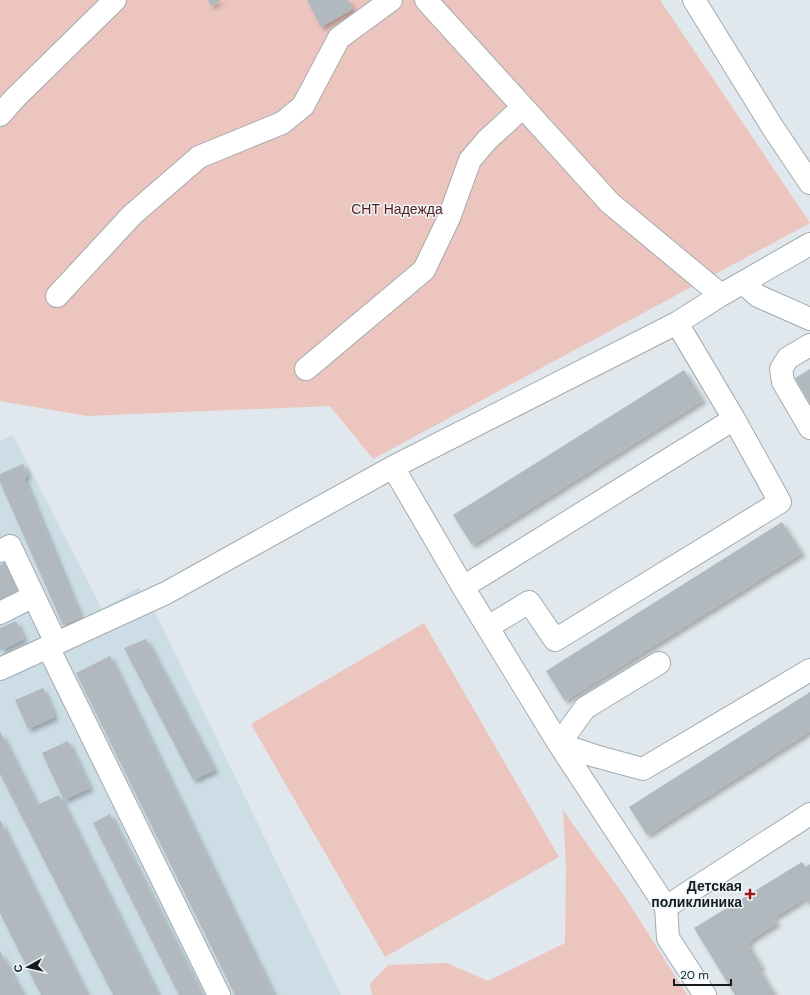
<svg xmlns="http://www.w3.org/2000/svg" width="810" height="995" font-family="'DM Sans',sans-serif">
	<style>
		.built { fill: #cddde6 }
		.green { fill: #ecc5bf }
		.building { fill: #b1b9be; filter: url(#shadow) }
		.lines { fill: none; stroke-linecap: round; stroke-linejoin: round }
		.minor-casing { stroke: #a3abaf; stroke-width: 24 }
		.minor { stroke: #fff; stroke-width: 22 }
		.poi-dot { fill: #a71216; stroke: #edf6fa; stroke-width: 1.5 }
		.labels { text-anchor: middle; stroke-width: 3; stroke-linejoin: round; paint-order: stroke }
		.park-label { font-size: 14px; fill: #5b201c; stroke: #edf6fa }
		.poi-label { font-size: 14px; font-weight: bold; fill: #181b1d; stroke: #edf6fa; text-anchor: end }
	</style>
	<defs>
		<filter id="shadow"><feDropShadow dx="3.5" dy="3.5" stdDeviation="2" flood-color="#0004"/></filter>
	</defs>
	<rect width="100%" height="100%" fill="#e0e8ed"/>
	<path class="built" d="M13,435l89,174 37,-22 20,33 182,375h-341v-554z"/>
	<path class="green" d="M0,0h660l150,223 -437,236 -43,-53 -243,10 -87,-15z
		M424,623l135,234 -174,100 -134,-233z
		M563,810l62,87 62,98h-315l-2,-11 18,-19 59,-2 41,18 77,-38 1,-76z"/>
	<path class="building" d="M208,0h13l-10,6z
		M307,0h41l5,9 -32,18z
		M810,369v35l-15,-26z
		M684,370l19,30 -231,145 -19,-30z
		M23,464l5,11 -4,3 57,140 -18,7 -63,-143v-8z
		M782,522l20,31 -237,148 -19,-30z
		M10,560l13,33 -23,10v-38z
		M16,621l8,18 -24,12v-23z
		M146,639l69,131 -22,10 -69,-132z
		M110,656l164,339h-39l-159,-322z
		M43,688l12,29 -27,12 -13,-29z
		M810,692v39l-163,104 -18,-28z
		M0,731l37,74 22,-10 99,200h-45l-113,-221z
		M68,741l22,47 -26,12 -22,-47z
		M110,814l92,181h-23l-86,-172z
		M0,820l87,175h-46l-41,-82z
		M802,862l4,5 4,-3v37l-3,2 -2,-5 -32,20 4,5 -25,16 -4,5 14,23 -3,1 16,27h-40l-41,-67z
		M0,951l23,44h-23z"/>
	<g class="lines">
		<defs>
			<path id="minor" d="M426,0l184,203 111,92
				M694,0l79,128 37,55
				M0,115l15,-17 100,-98
				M743,283l15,13 52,23
				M57,296l75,-81 67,-58 83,-34 21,-17 36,-68 52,-38
				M810,345l-22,13 -7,11 2,13 27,46
				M306,369l118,-99 25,-52 21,-58 17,-20 36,-33
				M393,467l70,120 271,-168 -57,-96
				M0,551l10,-5 46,97
				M463,587l96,157 107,163 2,31 37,57
				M0,613l34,-17
				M488,627l41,-25 26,38 225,-138 -46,-83
				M48,647l171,348
				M659,663l-74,45 -26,36 36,12 48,13 167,-99
				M0,669l166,-76 227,-126 284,-144 44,-28 89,-51
				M666,907l144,-93"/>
		</defs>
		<use href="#minor" class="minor-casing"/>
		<use href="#minor" class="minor"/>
	</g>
	<path class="poi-dot" d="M748 888h4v4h4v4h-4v4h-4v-4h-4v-4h4z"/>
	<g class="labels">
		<g class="park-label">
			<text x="397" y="214">СНТ Надежда</text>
		</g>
		<g class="poi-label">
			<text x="742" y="891">Детская<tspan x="742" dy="16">поликлиника</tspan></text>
		</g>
	</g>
	<g transform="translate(28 967) rotate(262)" stroke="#edf6fa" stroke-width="3" paint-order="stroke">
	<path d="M0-3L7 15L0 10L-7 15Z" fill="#181b1d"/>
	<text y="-6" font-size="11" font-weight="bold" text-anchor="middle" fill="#181b1d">С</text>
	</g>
	<path d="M674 979v6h57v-6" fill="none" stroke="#181b1d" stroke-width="2"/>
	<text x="680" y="979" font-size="12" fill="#181b1d" stroke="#edf6fa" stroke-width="3" paint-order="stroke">20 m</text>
</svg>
